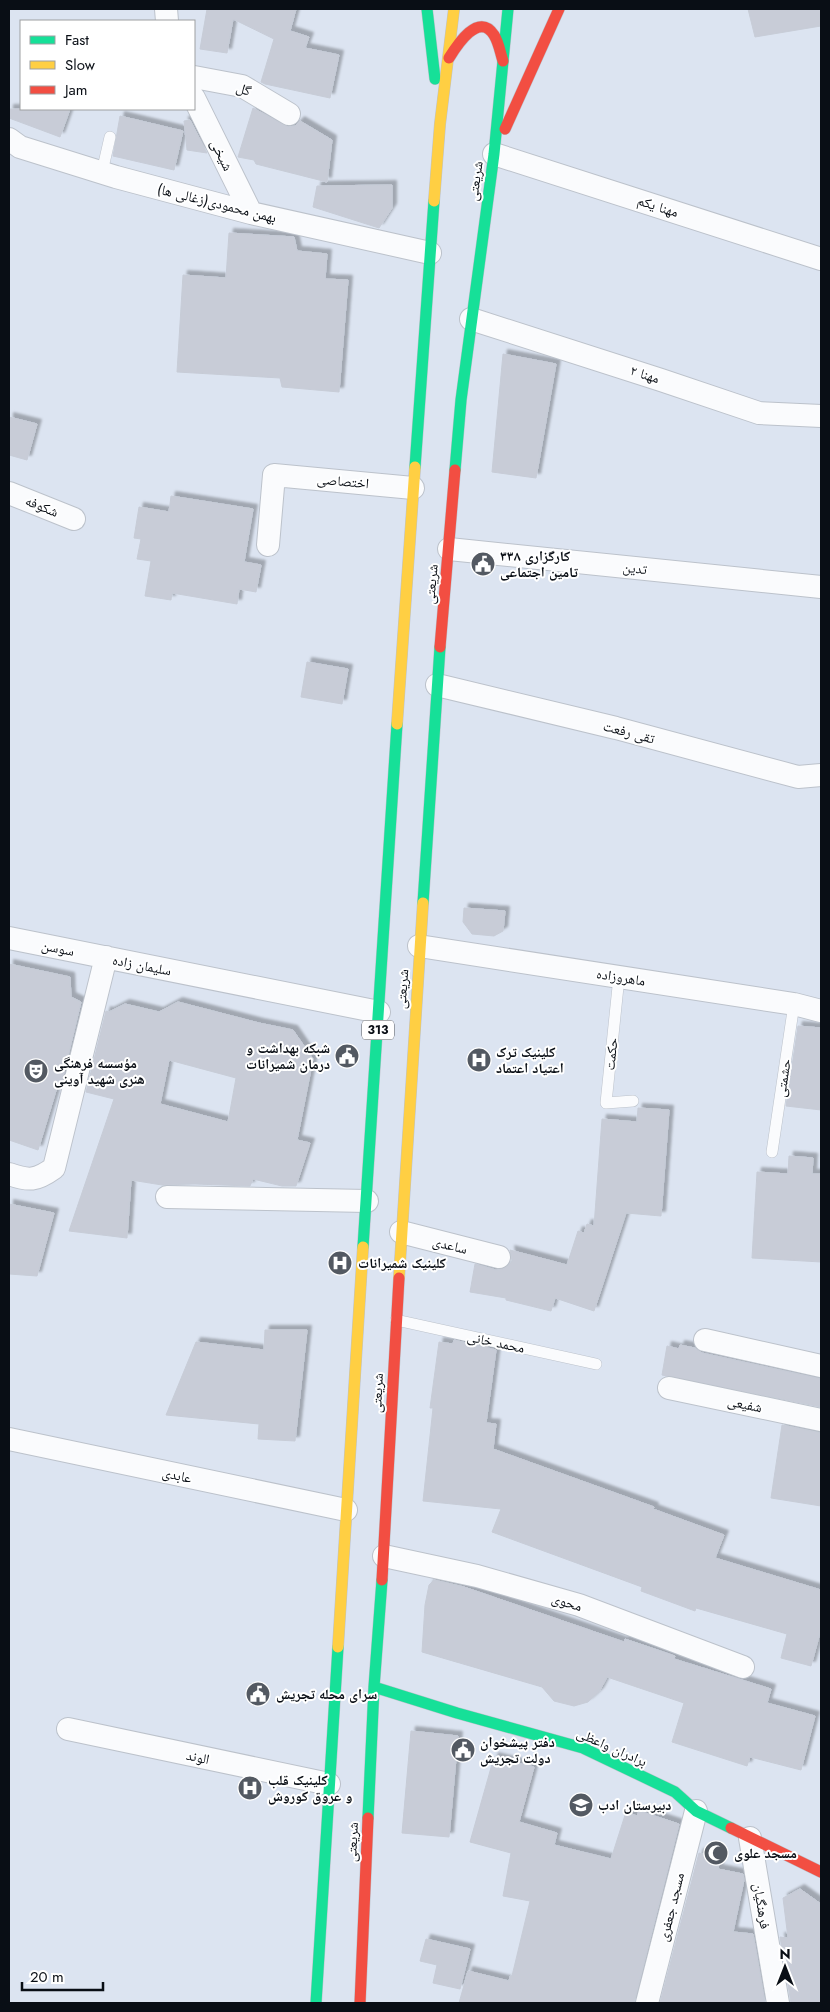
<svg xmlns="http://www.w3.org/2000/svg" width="830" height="2012" font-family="Jost,'Noto Naskh Arabic',sans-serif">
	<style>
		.building { fill: #c8ccd7; stroke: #c7ccd7; fill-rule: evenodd; filter: url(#shadow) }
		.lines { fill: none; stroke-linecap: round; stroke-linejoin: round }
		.lane-casing { stroke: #bcc2cb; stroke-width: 12 }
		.street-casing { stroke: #bcc2cb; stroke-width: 24 }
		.fast-casing { stroke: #bcc2cb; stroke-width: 12 }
		.slow-casing { stroke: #bcc2cb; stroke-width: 12 }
		.jam-casing { stroke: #bcc2cb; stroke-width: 12 }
		.lane { stroke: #fafbfd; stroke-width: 11 }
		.street { stroke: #fafbfd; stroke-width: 22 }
		.fast { stroke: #16e098; stroke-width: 11 }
		.slow { stroke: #ffcf43; stroke-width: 11 }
		.jam { stroke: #f24e42; stroke-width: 11 }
		.labels { text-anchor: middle; stroke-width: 4; stroke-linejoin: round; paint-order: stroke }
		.shield { fill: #fff; stroke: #53565b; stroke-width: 1 }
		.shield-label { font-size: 12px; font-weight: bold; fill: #090e15 }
		.street-label { font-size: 14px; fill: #090e15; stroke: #fff }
		.poi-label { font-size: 14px; font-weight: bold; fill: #090e15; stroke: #fff; text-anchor: start }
	</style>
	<defs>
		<filter id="shadow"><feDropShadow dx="4.5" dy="-4.5" stdDeviation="1" flood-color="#0004"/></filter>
	</defs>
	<rect width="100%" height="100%" fill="#dce4f1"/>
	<path class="building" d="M207,9h89l-6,22 19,6 -4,11 34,7 -9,43 -65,-14 -4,-2 13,-43 -41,-20 -6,34 -27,-4z
		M748,9h73v17l-66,11z
		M253,108l35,19 7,-1 5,-5 32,19 -5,42 -71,-18 -2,-4 -16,-3z
		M9,109h61l-10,28 -51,-19z
		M120,116l63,15 -9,39 -61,-14z
		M190,120l17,33 -20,-3 -3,-29z
		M392,185v23l-13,20 -66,-21 4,-21z
		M229,233l65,4 3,14 30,3 -2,25 23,1 -9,112 -57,-5 -2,-9 -103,-6 6,-97 43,3z
		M503,354l53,10 -20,114 -44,-6z
		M9,417l28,7 -10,36 -18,-5z
		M171,496l82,13 -9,53 17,3 -5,27 -17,-3 -2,15 -65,-11 -1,7 -26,-4 6,-35 -14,-2 4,-20 -7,-1 5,-31 30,5z
		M307,662l41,7 -6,35 -41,-7z
		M464,908l41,3 -2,20 -9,5 -22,-2 -9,-12z
		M9,964l61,13 1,20 10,5 -20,83 -3,-1 -20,66 -29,-10z
		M178,1002l81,21 34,7 20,29 -16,81 13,3 -14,43h-14l-29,-7 -3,7 -55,-2 -33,1 -31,-5 -4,58 -58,-7 45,-132 -28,-7 20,-81 3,1 16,-8 34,8zM169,1060l67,18 -8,44 -68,-18z
		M798,1026l23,2v82l-35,-4z
		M638,1108l31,2 -8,106 -35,-3 -32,98 -39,-13 -4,13 -45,-11v-2l-36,-6 5,-28 21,6 7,-1 5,-3 4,-5 -2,-11 57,15 11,-34 6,2 3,-9 7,2 8,-107 35,3z
		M789,1156l24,2 -1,16h9v88l-69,-4 5,-86 31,2z
		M9,1204l45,9 -17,63 -28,-2z
		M265,1330h42l-12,111 -37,-2 1,-15 -93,-9 30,-73 68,8z
		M454,1340l42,10 -10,73 10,1 -3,25 161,58 -1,2 71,26 -9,23 106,32v39l-10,37 -30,-8 6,-24 -91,-26 -1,3 -54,-20 1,-4 -150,-55 9,-23 -78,-8 10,-93h-3l9,-66 14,2z
		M680,1345l15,3 7,5 119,26v28l-159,-32 5,-29 12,3z
		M782,1425l39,8v73l-50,-8z
		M434,1580l30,7 160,55 1,-3 50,17 -1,3 97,30 -4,14 48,13 -14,54 -51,-13 -3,9 -75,-24 12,-39 -77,-26 -8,15 -11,10 -14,4 -20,-5 -12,-14 -120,-35 3,-47 4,-20z
		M411,1731l47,5 -9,101 -47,-4z
		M494,1757l40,10 -15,55 38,11 -3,12 57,14 15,-47 11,4 2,-5 40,13 -45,179h-175l9,-32 41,10 1,-5h2l18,-75 -27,-5 8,-43 -41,-11z
		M699,1853l21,5 -2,11 25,5 1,6 -11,52 20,2 12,69h-105z
		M800,1889l21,15v99h-30l-11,-66 8,1 -5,-40z
		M426,1939l44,10 -10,40 -27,-6 4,-18 -17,-4z"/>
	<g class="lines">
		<defs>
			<path id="lane" d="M102,172l8,-35
				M619,977l-13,126 27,-2
				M772,1152l22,-148
				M396,1320l200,44"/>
			<path id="street" d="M166,9l1,12
				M194,77l48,9 47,28
				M194,98l57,115
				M9,139l11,8 96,30 135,36 179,40
				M494,154l327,105
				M471,319l190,61 98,33 62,3
				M9,493l65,26
				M268,545l6,-70 139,13
				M449,549l372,38
				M437,685l179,43 182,49 23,-2
				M9,938l370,74
				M419,946l375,58 27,7
				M9,1174c20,7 27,7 45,-6l52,-211
				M167,1197l200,4
				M401,1232l98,25
				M705,1340l116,26
				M669,1388l152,32
				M9,1439l337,71
				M384,1556l93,20 102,29 164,62
				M68,1729l261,55
				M750,1838l28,165
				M647,2003l49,-192"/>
			<path id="fast" d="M427,9l8,70
				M415,467l19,-266
				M455,470l6,-70 33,-246 14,-145
				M423,903l17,-256
				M363,1247l34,-523
				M374,1687l83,26 126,35 92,44 21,19 35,17
				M368,1818l6,-131 8,-107
				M316,2003l22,-356"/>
			<path id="slow" d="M434,201l6,-77 14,-115
				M397,724l18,-257
				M399,1278l24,-375
				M338,1647l25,-400"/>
			<path id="jam" d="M449,58c8,-13 30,-47 45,-23 5,8 6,17 9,26
				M505,129l54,-120
				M440,647l15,-177
				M382,1580l17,-302
				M731,1828l90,44
				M360,2003l8,-185"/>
		</defs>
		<use href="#lane" class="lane-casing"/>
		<use href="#street" class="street-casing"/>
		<use href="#fast" class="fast-casing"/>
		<use href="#slow" class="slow-casing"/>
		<use href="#jam" class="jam-casing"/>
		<use href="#lane" class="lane"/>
		<use href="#street" class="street"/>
		<use href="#fast" class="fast"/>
		<use href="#slow" class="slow"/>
		<use href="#jam" class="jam"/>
	</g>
	<defs>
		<symbol id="civic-disc" viewBox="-11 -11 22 22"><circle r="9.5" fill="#535962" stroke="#fff"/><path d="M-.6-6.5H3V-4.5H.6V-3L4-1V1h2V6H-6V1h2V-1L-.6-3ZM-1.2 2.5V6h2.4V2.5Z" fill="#fff"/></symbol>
		<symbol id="hospital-disc" viewBox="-11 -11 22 22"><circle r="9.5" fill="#535962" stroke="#fff"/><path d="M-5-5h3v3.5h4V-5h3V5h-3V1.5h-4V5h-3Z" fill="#fff"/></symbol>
		<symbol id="theatre-disc" viewBox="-11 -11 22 22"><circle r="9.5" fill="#535962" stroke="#fff"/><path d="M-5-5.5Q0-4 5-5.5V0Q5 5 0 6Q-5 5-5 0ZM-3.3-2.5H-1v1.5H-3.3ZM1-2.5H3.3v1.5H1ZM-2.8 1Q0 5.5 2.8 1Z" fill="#fff"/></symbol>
		<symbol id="school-disc" viewBox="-11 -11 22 22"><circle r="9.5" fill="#535962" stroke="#fff"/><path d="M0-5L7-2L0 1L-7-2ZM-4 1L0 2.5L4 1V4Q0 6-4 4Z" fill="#fff"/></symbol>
		<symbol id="mosque-disc" viewBox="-11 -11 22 22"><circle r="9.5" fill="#535962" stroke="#fff"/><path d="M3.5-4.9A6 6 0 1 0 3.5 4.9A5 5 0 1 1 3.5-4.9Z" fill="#fff"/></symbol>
	</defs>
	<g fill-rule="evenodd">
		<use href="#civic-disc" x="469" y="550" width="28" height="28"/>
		<use href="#civic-disc" x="333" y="1042" width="28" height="28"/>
		<use href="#hospital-disc" x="465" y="1046" width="28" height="28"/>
		<use href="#theatre-disc" x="22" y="1057" width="28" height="28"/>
		<use href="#hospital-disc" x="326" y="1249" width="28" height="28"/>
		<use href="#civic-disc" x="244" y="1680" width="28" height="28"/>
		<use href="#civic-disc" x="449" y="1736" width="28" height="28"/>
		<use href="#hospital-disc" x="236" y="1774" width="28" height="28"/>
		<use href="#school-disc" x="567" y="1791" width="28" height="28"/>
		<use href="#mosque-disc" x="702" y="1839" width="28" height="28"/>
	</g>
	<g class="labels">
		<rect class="shield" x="362" y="1020.5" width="32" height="19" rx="4"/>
		<g class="shield-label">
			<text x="378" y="1034">313</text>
		</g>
		<g class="street-label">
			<text transform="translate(244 89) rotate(23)" y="5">گل</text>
			<text transform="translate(222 155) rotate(64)" y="5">شیخی</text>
			<text transform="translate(475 181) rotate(-82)" y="5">شریعتی</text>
			<text transform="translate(217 203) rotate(14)" y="5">بهمن محمودی(زغالی ها)</text>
			<text transform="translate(658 206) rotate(18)" y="5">مهنا یکم</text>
			<text transform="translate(645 374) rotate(18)" y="5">مهنا ۲</text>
			<text transform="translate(343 481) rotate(5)" y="5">اختصاصی</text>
			<text transform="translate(42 506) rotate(22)" y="5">شکوفه</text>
			<text transform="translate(635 568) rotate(6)" y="5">تدین</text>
			<text transform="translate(431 584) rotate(-85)" y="5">شریعتی</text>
			<text transform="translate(629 732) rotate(15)" y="5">تقی رفعت</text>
			<text transform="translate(58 948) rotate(11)" y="5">سوسن</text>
			<text transform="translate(142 965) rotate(11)" y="5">سلیمان زاده</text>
			<text transform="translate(621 977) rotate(9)" y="5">ماهروزاده</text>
			<text transform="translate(402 989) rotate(-86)" y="5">شریعتی</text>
			<text transform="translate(611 1054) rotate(-84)" y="5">حکمت</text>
			<text transform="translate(783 1078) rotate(-81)" y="5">حشمتی</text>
			<text transform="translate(450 1245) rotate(14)" y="5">ساعدی</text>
			<text transform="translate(496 1342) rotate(12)" y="5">محمد خانی</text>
			<text transform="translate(377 1393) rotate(-87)" y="5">شریعتی</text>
			<text transform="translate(745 1404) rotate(12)" y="5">شفیعی</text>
			<text transform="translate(177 1475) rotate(12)" y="5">عابدی</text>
			<text transform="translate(567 1602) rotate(17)" y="5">محوی</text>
			<text transform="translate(612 1747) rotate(24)" y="5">برادران واعظی</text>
			<text transform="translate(198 1757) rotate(12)" y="5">الوند</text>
			<text transform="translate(352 1842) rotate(-87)" y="5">شریعتی</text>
			<text transform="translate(762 1906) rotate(81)" y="5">فرهنگیان</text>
			<text transform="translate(671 1907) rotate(-76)" y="5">مسجد جعفری</text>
		</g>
		<g class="poi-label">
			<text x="500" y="561">کارگزاری ٣٣٨<tspan x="500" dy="16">تامین اجتماعی</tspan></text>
			<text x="330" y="1053" text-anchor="end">شبکه بهداشت و<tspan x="330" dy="16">درمان شمیرانات</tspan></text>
			<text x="496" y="1057">کلینیک ترک<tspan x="496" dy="16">اعتیاد اعتماد</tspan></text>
			<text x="54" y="1068">مؤسسه فرهنگی<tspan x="54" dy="16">هنری شهید آوینی</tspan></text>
			<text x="358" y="1268">کلینیک شمیرانات</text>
			<text x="276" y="1699">سرای محله تجریش</text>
			<text x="480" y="1747">دفتر پیشخوان<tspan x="480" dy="16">دولت تجریش</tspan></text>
			<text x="268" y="1785">کلینیک قلب<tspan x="268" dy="16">و عروق کوروش</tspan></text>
			<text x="598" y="1810">دبیرستان ادب</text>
			<text x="734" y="1858">مسجد علوی</text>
		</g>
	</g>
	<rect width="830" height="2012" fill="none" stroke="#090e15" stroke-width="20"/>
	<rect x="20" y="20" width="175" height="90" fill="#ffffff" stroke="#9d9fa1"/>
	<rect x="30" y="36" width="25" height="8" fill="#16e098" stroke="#9d9fa1"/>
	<text x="65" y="45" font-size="15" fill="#090e15">Fast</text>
	<rect x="30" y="61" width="25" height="8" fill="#ffcf43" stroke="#9d9fa1"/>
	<text x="65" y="70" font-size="15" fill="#090e15">Slow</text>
	<rect x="30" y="86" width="25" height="8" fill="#f24e42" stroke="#9d9fa1"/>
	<text x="65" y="95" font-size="15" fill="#090e15">Jam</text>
	<g transform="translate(785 1967)" stroke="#ffffff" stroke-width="4" paint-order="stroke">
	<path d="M0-4L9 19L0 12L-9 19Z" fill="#090e15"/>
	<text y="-8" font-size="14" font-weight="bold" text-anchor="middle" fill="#090e15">N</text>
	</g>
	<path d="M22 1982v8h81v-8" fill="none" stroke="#090e15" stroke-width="2.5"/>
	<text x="30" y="1982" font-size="15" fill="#090e15" stroke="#ffffff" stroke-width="4" paint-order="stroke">20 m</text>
</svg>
